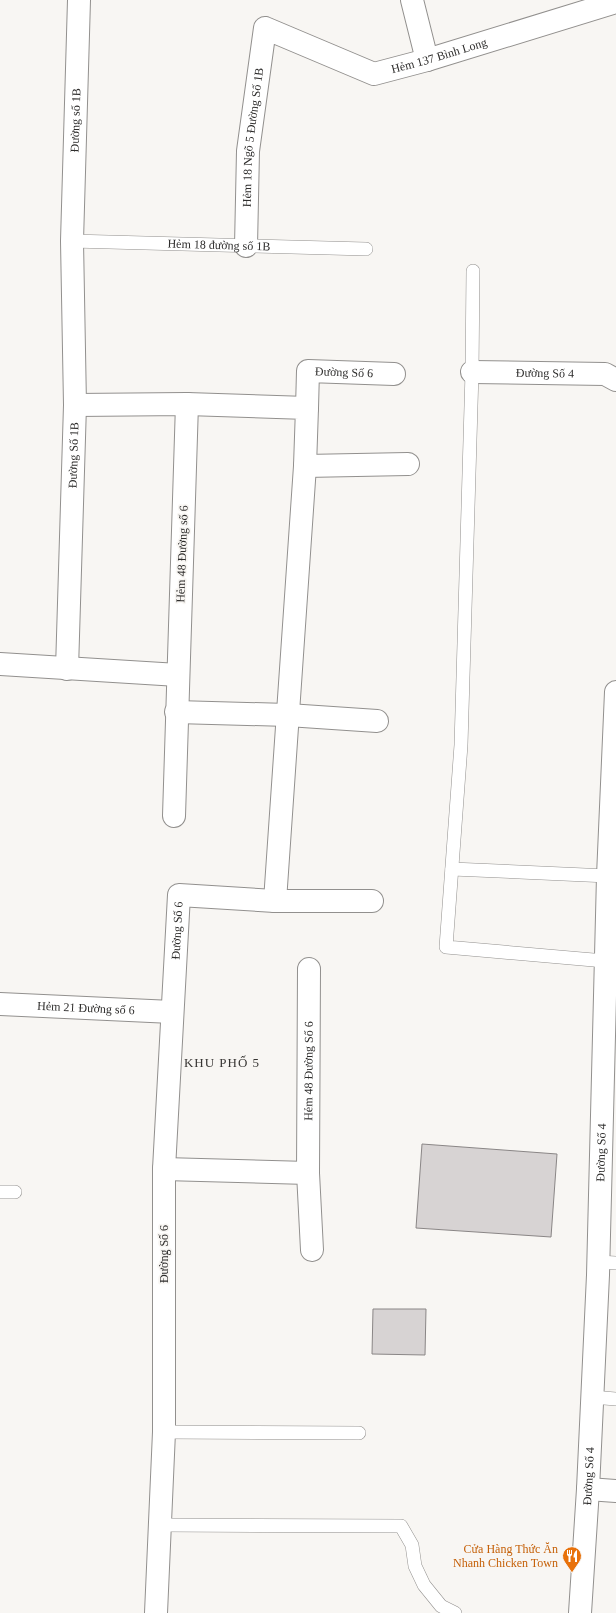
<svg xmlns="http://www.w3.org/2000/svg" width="616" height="1613" font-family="Georgia,serif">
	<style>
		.building { fill: #d7d3d3; stroke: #8a8686 }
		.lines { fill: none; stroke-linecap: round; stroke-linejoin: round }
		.service-casing { stroke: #92908e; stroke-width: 14 }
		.minor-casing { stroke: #92908e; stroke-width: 24 }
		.service { stroke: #fff; stroke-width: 13 }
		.minor { stroke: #fff; stroke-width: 22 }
		.labels { text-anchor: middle; stroke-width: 3.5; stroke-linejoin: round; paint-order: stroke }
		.street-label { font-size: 12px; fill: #2e2d2c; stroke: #f8f6f3 }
		.food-label { font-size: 12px; fill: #c56008; stroke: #f8f6f3; text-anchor: end }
		.neighbourhood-label { font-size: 13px; letter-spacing: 1px; fill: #373533; stroke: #f8f6f3 }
	</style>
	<rect width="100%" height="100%" fill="#f8f6f3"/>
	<path class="building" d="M422,1144l135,10 -6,83 -135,-9z
		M373,1309h53l-1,46 -53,-1z"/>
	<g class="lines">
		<defs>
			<g id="service">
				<path id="s1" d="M72,241l294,8"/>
				<path d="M473,271l-1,101 -11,373 -15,202 159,14"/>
				<path d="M452,869l156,7"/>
				<path d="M0,1192h15"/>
				<path d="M598,1262l18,1"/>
				<path d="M592,1397l24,2"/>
				<path d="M164,1432l195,1"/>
				<path d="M160,1525l241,1 11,19 3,21 9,19 17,21 14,7"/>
			</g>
			<g id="minor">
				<path d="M412,0l15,60"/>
				<path id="s2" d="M246,246l2,-95 17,-123 109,46 53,-14 189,-58"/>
				<path id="s3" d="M472,372l133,2 11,6"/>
				<path d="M187,404l120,4 -2,58 -30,435"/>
				<path d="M75,405l112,-1 -13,412"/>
				<path id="s4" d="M307,408l1,-37 86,3"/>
				<path d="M305,466l103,-2"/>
				<path d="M0,664l178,11"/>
				<path id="s5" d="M67,669l8,-264 -3,-164 7,-241"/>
				<path d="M176,712l112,3 89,6"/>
				<path id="s6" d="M0,1004l172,8"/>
				<path d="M164,1169l144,4 4,77"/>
				<path id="s7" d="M308,1173l1,-204"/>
				<path d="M588,1489l28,2"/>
				<path id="s8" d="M156,1613l8,-181v-263l15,-274 96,6h97"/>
				<path id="s9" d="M580,1613l8,-124 10,-214 10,-399 8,-184"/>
			</g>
		</defs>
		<use href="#service" class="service-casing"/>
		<use href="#minor" class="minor-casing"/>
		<use href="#service" class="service"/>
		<use href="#minor" class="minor"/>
	</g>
	<defs>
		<symbol id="restaurant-pin" viewBox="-11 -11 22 30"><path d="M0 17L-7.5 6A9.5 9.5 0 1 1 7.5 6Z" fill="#e8710a" stroke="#f8f6f3"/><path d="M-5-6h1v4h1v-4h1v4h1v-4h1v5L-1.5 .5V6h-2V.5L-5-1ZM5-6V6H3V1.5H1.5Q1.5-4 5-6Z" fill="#fff"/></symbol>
	</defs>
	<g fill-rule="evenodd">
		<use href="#restaurant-pin" x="561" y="1545" width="22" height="30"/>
	</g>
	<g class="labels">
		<g class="street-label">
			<text dy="4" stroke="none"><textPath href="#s2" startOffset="405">Hẻm 137 Bình Long</textPath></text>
			<text dy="4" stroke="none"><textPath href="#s5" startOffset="549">Đường số 1B</textPath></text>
			<text dy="4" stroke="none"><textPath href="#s2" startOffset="109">Hẻm 18 Ngõ 5 Đường Số 1B</textPath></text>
			<text dy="4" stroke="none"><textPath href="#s1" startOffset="147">Hẻm 18 đường số 1B</textPath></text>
			<text dy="4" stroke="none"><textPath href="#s4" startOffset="73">Đường Số 6</textPath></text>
			<text dy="4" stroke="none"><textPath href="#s3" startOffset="73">Đường Số 4</textPath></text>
			<text dy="4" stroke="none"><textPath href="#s5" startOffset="214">Đường Số 1B</textPath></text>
			<text transform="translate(182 554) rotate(-88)" y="4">Hẻm 48 Đường số 6</text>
			<text dy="4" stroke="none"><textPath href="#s8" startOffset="683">Đường Số 6</textPath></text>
			<text dy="4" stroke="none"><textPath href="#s6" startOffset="86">Hẻm 21 Đường số 6</textPath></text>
			<text dy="4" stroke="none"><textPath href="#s7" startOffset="102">Hẻm 48 Đường Số 6</textPath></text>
			<text dy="4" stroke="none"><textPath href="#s9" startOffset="461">Đường Số 4</textPath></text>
			<text transform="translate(164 1254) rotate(-90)" y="4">Đường Số 6</text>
			<text dy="4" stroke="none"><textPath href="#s9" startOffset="137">Đường Số 4</textPath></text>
		</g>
		<g class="food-label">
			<text x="558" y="1553">Cửa Hàng Thức Ăn<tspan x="558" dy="14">Nhanh Chicken Town</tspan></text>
		</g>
		<g class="neighbourhood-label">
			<text x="222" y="1067">KHU PHỐ 5</text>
		</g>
	</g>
</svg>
